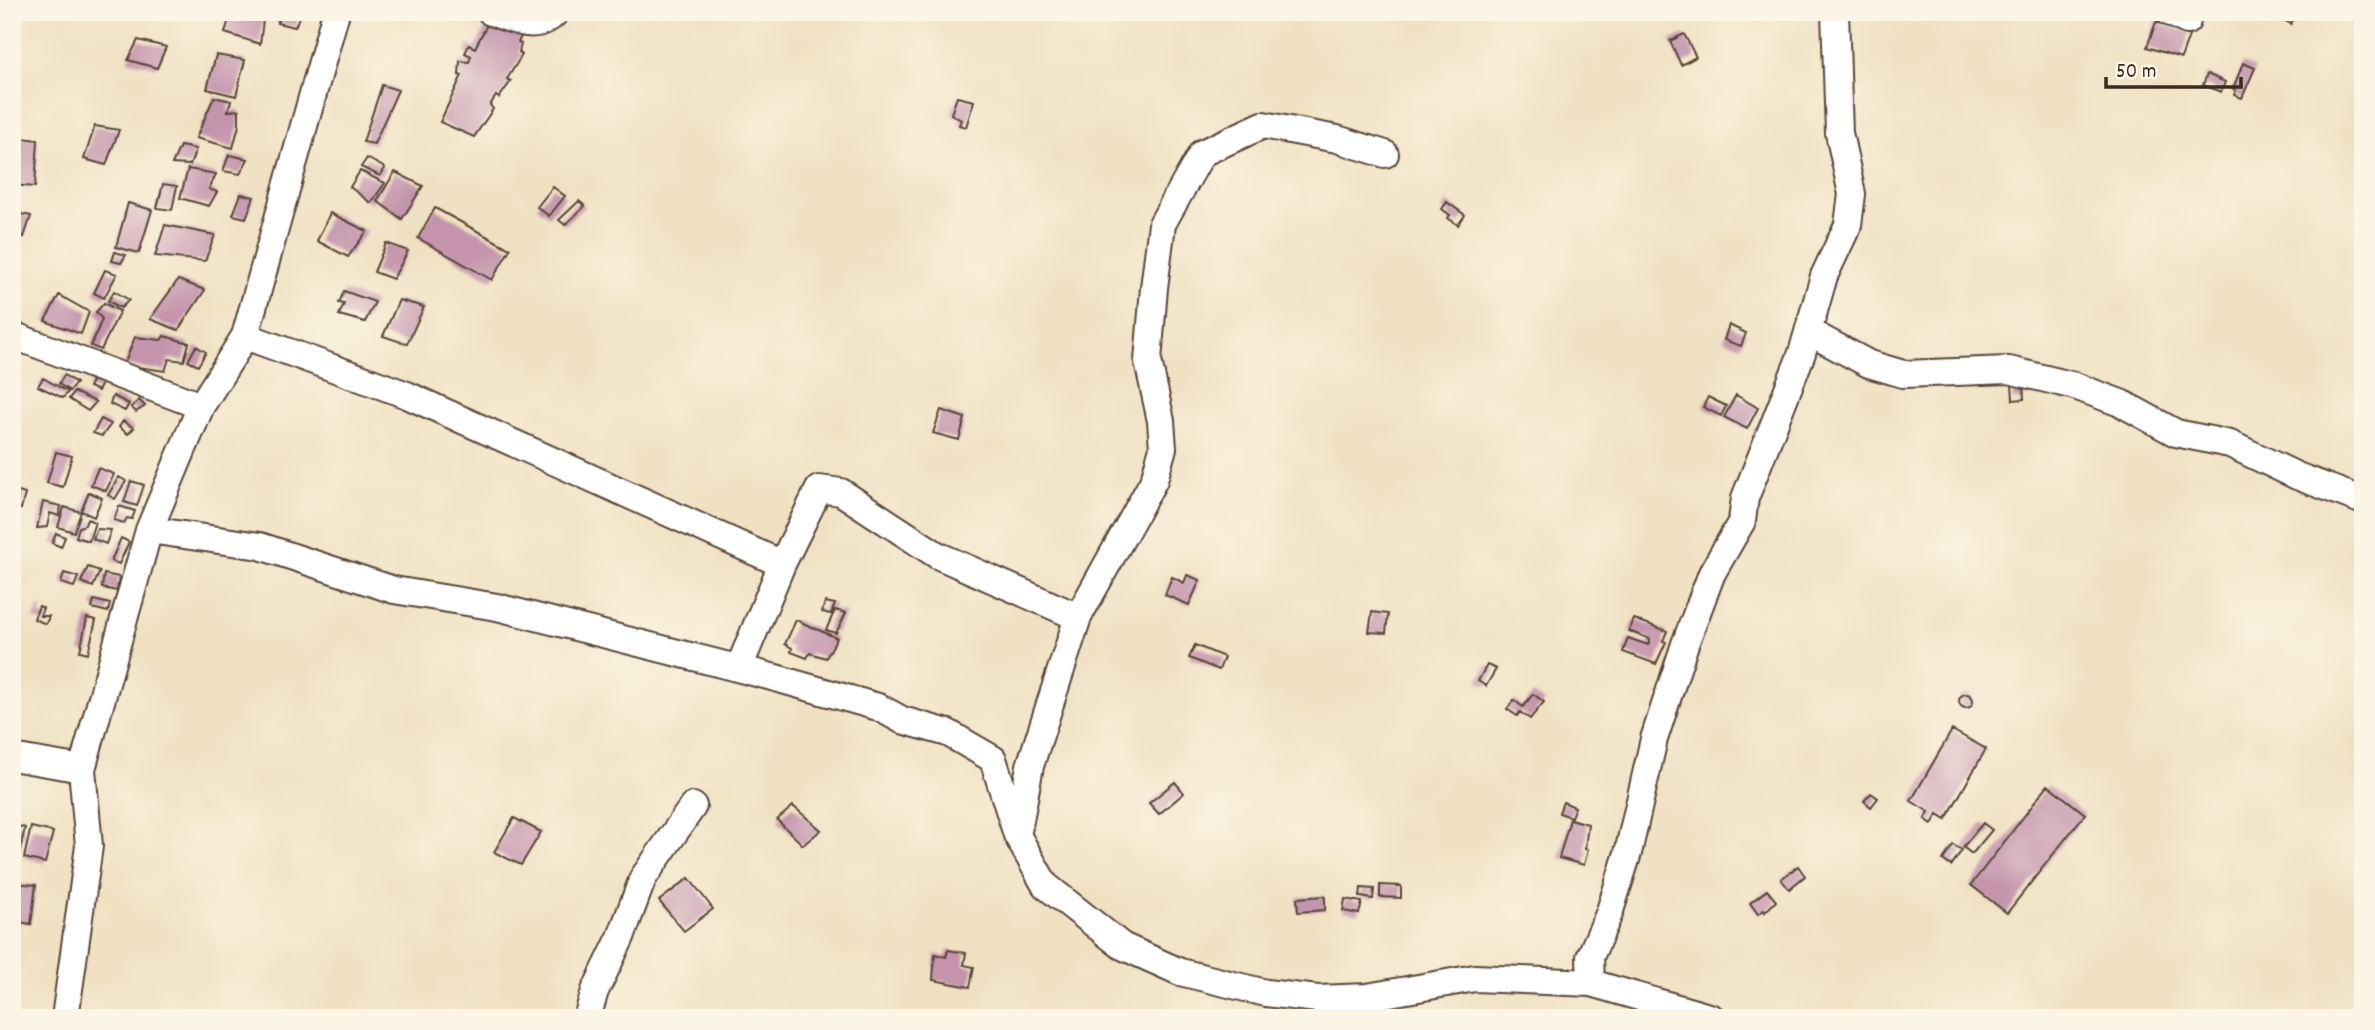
<svg xmlns="http://www.w3.org/2000/svg" width="2375" height="1030" font-family="Dekko,sans-serif">
	<style>
		.building { fill: #c494ad }
		.lines { fill: none; stroke-linecap: round; stroke-linejoin: round }
		.minor-casing { stroke: #564537; stroke-width: 30 }
		.minor { stroke: #fff; stroke-width: 26 }
	</style>
	<rect width="100%" height="100%" fill="#fcf5e5"/>
	<filter id="ink" filterUnits="userSpaceOnUse"><feTurbulence type="fractalNoise" baseFrequency=".0143" numOctaves="2"/><feDisplacementMap in="SourceGraphic" scale="14" xChannelSelector="R" yChannelSelector="G"/><feConvolveMatrix kernelMatrix="1 2 1 2 8 2 1 2 1" color-interpolation-filters="sRGB"/></filter>
	<filter id="wash" filterUnits="userSpaceOnUse"><feTurbulence type="fractalNoise" baseFrequency=".00686" numOctaves="4" result="noise"/><feDisplacementMap in="SourceGraphic" scale="28" xChannelSelector="R" yChannelSelector="G"/><feGaussianBlur stdDeviation="1.57" result="paint"/><feColorMatrix in="noise" values="0 0 0 0 0 0 0 0 0 0 0 0 0 0 0 0 0 1.4 0 .05"/><feComposite in="paint" operator="in"/></filter>
	<g filter="url(#wash)">
		<rect width="100%" height="100%" fill="#f0e1c2"/>
		<g id="blocks">
			<path class="building" d="M231,12h33l-4,32 -35,-11z
				M281,12h20l-6,15 -18,-4z
				M2283,12h14l-6,12 -11,-6z
				M489,21l33,14 -4,7 3,2 -2,8 3,3 -15,24 4,2 -12,17 -3,-2 -6,9 3,4 -19,28 -34,-15 22,-47h-3l1,-14 9,1 2,-6 -6,-3 4,-8 6,3z
				M2156,22l34,11 -9,25 -34,-11z
				M1684,34l12,23 -15,8 -11,-24z
				M138,40l28,7 -9,21 -29,-8z
				M216,55l29,5 -9,36 -29,-7z
				M2243,63l12,5 -13,30 -8,-3 2,-5 -3,-1z
				M2207,74l18,8 -4,10 -18,-7z
				M382,85l16,5 -24,54 -11,-2z
				M214,97l17,4 -3,10 11,-1v15l-6,23 -37,-10z
				M957,97l17,4 -8,26 -7,-2 2,-5 -10,-6z
				M95,126l24,4 -13,35 -22,-6z
				M12,137l26,3 -3,47 -23,-2z
				M180,146l16,3 -6,16 -18,-1z
				M229,155l19,4 -8,15 -17,-3z
				M367,158l18,10 -5,8 -19,-9z
				M188,169l28,5 -7,15 8,3 -8,14 -29,-8z
				M360,171l25,12 -14,20 -21,-16z
				M395,172l28,14 -21,33 -25,-18z
				M163,184l14,2 -5,24 -15,-2z
				M553,187l12,9 -16,20 -12,-9z
				M241,194l13,3 -8,21 -13,-3z
				M579,201l6,5 -20,19 -6,-5z
				M1447,202l18,13 -7,10 -10,-7 2,-3 -8,-6z
				M128,203l24,7 -13,43 -23,-6z
				M435,208l75,41 -18,31 -74,-42z
				M12,212l19,4 -7,21 -12,-3z
				M330,213l37,18 -19,26 -31,-16z
				M165,225l50,10 -10,26 -50,-5z
				M386,243l22,8 -15,28 -19,-7z
				M115,252l11,3 -5,8 -9,-2z
				M105,270l12,4 -13,24 -10,-5z
				M178,280l27,10 -27,40 -28,-11z
				M114,291l15,9 -8,8 -13,-7z
				M344,291l31,11 -10,20 -26,-7 5,-11 -5,-1z
				M59,295l30,17 -8,22 -36,-13z
				M399,300l25,7 -17,37 -24,-8z
				M104,303l16,8 -19,39 -10,-4 11,-27 -6,-7z
				M1729,325l17,8 -5,13 -17,-6z
				M164,336l25,7 -5,18 -15,-2 -4,12 -41,-6 11,-28 26,3z
				M196,346l10,6 -8,14 -10,-5z
				M64,375l12,8 -6,8 -11,-7z
				M94,377l9,5 -5,9 -9,-4z
				M43,378l25,14 -5,6 -25,-12z
				M2023,383l1,16 -11,1 -1,-16z
				M74,392l22,10 -8,9 -19,-12z
				M1736,395l22,13 -11,21 -23,-12z
				M113,396l16,8 -4,7 -15,-7z
				M1708,397l18,9 -5,10 -18,-9z
				M139,400l6,6 -9,6 -5,-5z
				M941,410l24,8 -6,22 -26,-7z
				M101,419l10,5 -9,12 -9,-3z
				M123,421l11,7 -6,6 -9,-7z
				M56,452l16,4 -9,31 -16,-4z
				M98,468l16,6 -8,17 -15,-6z
				M119,477l7,4 -11,18 -7,-4z
				M131,481l13,4 -7,21 -13,-4z
				M12,490l13,4 -4,15 -8,-2 2,-7 -3,-1z
				M89,492l13,6 -8,19 -13,-6z
				M43,502l18,4 -2,10 -9,-3 -3,14 -10,1z
				M119,506l16,5 -3,8 -5,-1 -3,5 -10,-3z
				M64,507l17,5 -7,20 -16,-5z
				M87,519l8,3 -6,19 -13,-4 3,-10 6,-2z
				M97,529l14,1 -5,14 -13,-5z
				M56,533l9,4 -4,10 -9,-4z
				M121,538l8,4 -10,22 -8,-3z
				M88,567l12,4 -7,16 -12,-5z
				M64,573l14,4 -4,10 -13,-4z
				M104,574l15,3 -2,14 -15,-3z
				M1187,575l13,5 -11,25 -24,-10 7,-18 12,6z
				M94,600l16,4 -2,8 -16,-4z
				M825,602l10,2 -4,10 -9,-2z
				M39,606l4,2 -3,8h9l-3,8 -12,-5z
				M835,610l11,3 -10,20 -10,-3z
				M1372,612l16,2 -2,19 -17,-1z
				M87,618l9,2 -8,33 -8,-2z
				M1634,619l33,12 -4,10 3,1 -10,22 -33,-12 5,-14 20,7 2,-6 -21,-8z
				M796,620l41,18 -11,20 -16,-5 -3,5 -16,-6 1,-4 -7,-4z
				M1195,645l29,12 -5,13 -30,-12z
				M1487,665l9,4 -10,17 -8,-5z
				M1959 701a7 7 0 1 1 14 0a7 7 0 1 1-14 0Z
				M1533,694l11,8 -14,17 -10,-7 -3,4 -10,-7 7,-9 9,7z
				M1952,730l34,19 -40,70 -8,-5 -6,10 -7,-5 4,-7 -18,-11z
				M1175,782l9,11 -25,21 -10,-11z
				M2048,785l37,29 -78,99 -36,-28z
				M1871,793l7,5 -7,9 -7,-6z
				M1563,802l12,5 -4,10 -12,-4z
				M793,806l28,24 -18,15 -26,-25z
				M514,818l27,14 -20,33 -27,-13z
				M1570,819l18,5 -3,25 3,1 -4,15 -25,-7z
				M1983,823l9,7 -20,24 -9,-7z
				M12,824l13,4 -7,30 -6,-2z
				M31,827l22,5 -8,31 -21,-5z
				M1953,845l9,5 -11,16 -8,-6z
				M1798,866l7,10 -16,13 -8,-10z
				M689,878l24,31 -29,22 -25,-30z
				M12,883l24,2 -5,39 -19,-3z
				M1380,885l21,1v12l-21,-1z
				M1361,888l13,1 -1,10 -13,-2z
				M1767,890l9,11 -11,11 -1,-2 -6,4 -8,-11z
				M1325,896v14l-27,2 -1,-14z
				M1345,899l17,3 -3,12 -16,-3z
				M948,950l18,3 -2,12 10,2 -4,20 -37,-7 2,-26 11,3z"/>
		</g>
	</g>
	<g filter="url(#ink)">
		<use href="#blocks" fill-opacity="0" stroke="#564537" stroke-width="2"/>
		<g class="lines">
			<defs>
				<path id="minor" d="M491,12c23,8 46,21 65,0
					M2169,12l18,9
					M1809,332l60,32 34,10 106,-4 66,16 48,18 53,29 54,11 67,32 64,24
					M12,335l189,71
					M245,336l162,59 375,169 37,-75 22,3 96,63 141,62 -48,149 -12,65
					M149,530l111,16 134,44 103,17 275,70 106,30 24,13 46,13 45,26 24,76 28,50 77,61 58,26 86,21 52,6 49,-2 108,-19 116,5 121,35
					M1078,617l76,-137 9,-32 -2,-27 -13,-60 6,-73 8,-64 40,-71 61,-28 74,14 48,15
					M739,668l43,-104
					M12,757l70,12
					M1591,983l-1,-26 19,-43 19,-61 26,-114 31,-95 27,-71 30,-52 3,-23 57,-145 22,-77 24,-51 4,-31 -13,-61 -4,-121
					M65,1018l24,-172 -7,-77 67,-239 52,-124 44,-70 91,-324
					M587,1018l8,-27 26,-54 22,-59 50,-72"/>
			</defs>
			<use href="#minor" class="minor-casing"/>
			<use href="#minor" class="minor"/>
		</g>
	</g>
	<rect width="2375" height="1030" fill="none" stroke="#fcf5e5" stroke-width="42"/>
	<path d="M2106 77v10h135v-10" fill="none" stroke="#3b2a1e" stroke-width="3.5"/>
	<text x="2116" y="77" font-size="21" fill="#3b2a1e" stroke="#fcf5e5" stroke-width="5" paint-order="stroke">50 m</text>
</svg>
